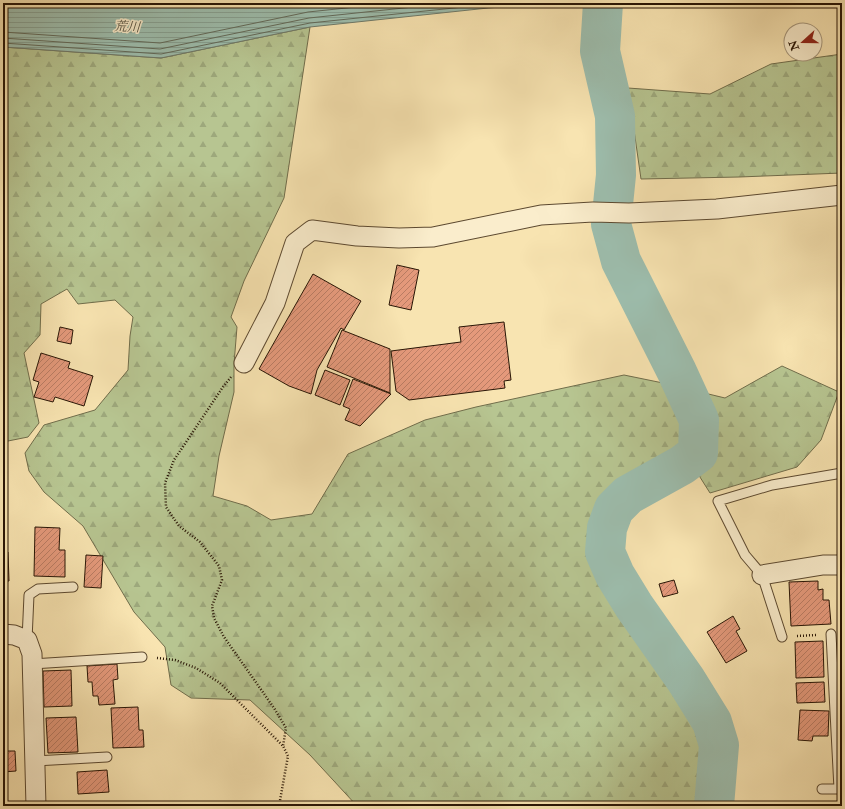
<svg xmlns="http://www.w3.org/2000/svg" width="845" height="809" font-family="'IM FELL Double Pica','Noto Serif JP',serif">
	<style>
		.forest { fill: url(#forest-firs); stroke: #706d4b }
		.water { fill: url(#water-rules); stroke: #6e7a6a }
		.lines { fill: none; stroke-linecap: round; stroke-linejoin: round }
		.shore { stroke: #626a5a; stroke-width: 1 }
		.river { stroke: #9dbeae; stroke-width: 40 }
		.building { fill: url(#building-hatch); stroke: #281505 }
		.service-casing { stroke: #5c4930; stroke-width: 11 }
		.minor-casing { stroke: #5c4930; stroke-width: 21 }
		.path { stroke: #281505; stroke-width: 2.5; stroke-dasharray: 1 2; stroke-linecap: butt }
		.service { stroke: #faedcc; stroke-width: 9 }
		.minor { stroke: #faedcc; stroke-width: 19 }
		.labels { text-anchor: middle; stroke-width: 3; stroke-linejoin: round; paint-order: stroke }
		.water-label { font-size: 13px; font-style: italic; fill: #515040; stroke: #faedcc }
	</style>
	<defs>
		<pattern id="forest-firs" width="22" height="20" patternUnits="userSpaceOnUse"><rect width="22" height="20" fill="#b7c591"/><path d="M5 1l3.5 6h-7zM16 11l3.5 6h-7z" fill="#9da87c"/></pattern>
		<pattern id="water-rules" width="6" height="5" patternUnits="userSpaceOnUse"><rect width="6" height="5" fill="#9dbeae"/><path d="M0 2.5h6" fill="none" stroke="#87a294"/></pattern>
		<pattern id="building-hatch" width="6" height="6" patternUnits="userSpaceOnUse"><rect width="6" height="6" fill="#e4997b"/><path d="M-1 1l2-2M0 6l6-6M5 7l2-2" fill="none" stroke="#b97c63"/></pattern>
	</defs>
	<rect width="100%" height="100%" fill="#f8e4b1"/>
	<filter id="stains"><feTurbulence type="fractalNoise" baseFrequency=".005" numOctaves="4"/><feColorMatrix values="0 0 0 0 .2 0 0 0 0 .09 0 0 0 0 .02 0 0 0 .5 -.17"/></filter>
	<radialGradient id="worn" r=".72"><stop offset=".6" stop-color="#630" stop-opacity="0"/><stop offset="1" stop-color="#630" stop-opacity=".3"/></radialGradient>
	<path class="forest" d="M310,27l-26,171 -40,83 -13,36 6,10 -3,37v28l-15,64 -6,40 34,10 24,14 41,-6 36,-60 77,-34 51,-13 148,-32 39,8 62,15 57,-32 57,26 -18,48 -24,27 -87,26 -17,-27 -46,8 -33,23 -12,16 -4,27 9,30 -2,18 101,135 7,27v26l-5,30h-50l-8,-4 -10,4h-283l-47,-51 -60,-55 -59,-2 -20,-13 -6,-38 -31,-35 -51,-86 -39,-34 -15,-21 -4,-18 19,-28 51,-15 33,-40 2,-34 3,-19 -18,-17 -37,4 -11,-15 -26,15 -1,31 -16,18 15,70 -11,14 -25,5v-395l158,11z
		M842,54v119l-103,4 -98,2 -13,-91 82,6 61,-30z"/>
	<path class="water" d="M3,3h551l-66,5 -178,19 -149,31 -158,-11z"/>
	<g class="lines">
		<path class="shore" d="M3,32l157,11 148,-31 86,-9
			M3,38l157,11 149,-31 142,-15
			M3,43l158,11 149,-31 192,-20"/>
		<path class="river" d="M603,3l-3,48 15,65 1,59 -5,49 10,37 56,111 22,48 -1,33 -16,12 -54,30 -14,14 -7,19 -2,24 10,23 19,31 52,74 26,42 7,23 -5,61"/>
	</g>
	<path class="building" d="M397,265l22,5 -8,40 -22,-5z
		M313,274l48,27 -17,29 -3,-2 -24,42 -6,24 -22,-8 -30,-17z
		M504,322l7,58 -7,1 1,7 -96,12 -13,-9 -5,-40 70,-9 -2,-15z
		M60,327l13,3 -2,14 -14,-3z
		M342,330l48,19v44l-63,-26z
		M41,353l29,9 -2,6 25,8 -9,30 -29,-9 -2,5 -19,-5 5,-15 -6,-2z
		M325,370l25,10 -10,25 -25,-10z
		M353,379l38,15 -31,32 -15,-6 5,-11 -7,-3z
		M35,527l25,1 -1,22h6v27l-31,-1z
		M3,552h5l1,29h-6z
		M86,555l17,1 -2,32 -17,-1z
		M674,580l4,13 -15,4 -4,-13z
		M818,581v9l5,-1v11h6l2,24 -40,2 -2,-44z
		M733,616l7,13 -4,2 11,20 -21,12 -19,-31z
		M823,641l1,36 -28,1 -1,-36z
		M117,664l1,15 -5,1 2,24 -16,1 -1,-9h-5l-1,-14h-4l-1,-16z
		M71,670l1,36 -28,1 -1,-36z
		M824,682l1,20 -28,1 -1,-20z
		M138,707l1,23h4l1,17 -31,1 -2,-40z
		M800,710l29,1 -1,25h-15l-1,5 -14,-1z
		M76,717l2,35 -30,1 -2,-35z
		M3,751h12l1,20 -13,1z
		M107,770l2,22 -31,2 -1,-22z"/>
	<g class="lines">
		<defs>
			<path id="service" d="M831,634l8,155
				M782,637l-20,-62 -17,-20 -27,-54 54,-16 70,-12
				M27,640l2,-45 9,-6 35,-2
				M32,664l110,-7
				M35,761l72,-4
				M822,789h20"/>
			<path id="minor" d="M244,363l31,-60 20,-60 17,-13 45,6 42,2 34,-1 108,-22 52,-3 36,1 88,-4 125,-14
				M762,575l61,-10h19
				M3,634l11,1 13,5 5,14 4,152"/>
		</defs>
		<use href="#service" class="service-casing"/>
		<use href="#minor" class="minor-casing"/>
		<path class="path" d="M231,377l-8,10 -49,73 -9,23 1,24 13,19 21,16 19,24 3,14 -10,26 2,12 10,19 50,71 12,20 -3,18
			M797,636l19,-1
			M157,658l18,2 21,8 24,15 63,63 5,10 -9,50"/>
		<use href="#service" class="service"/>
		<use href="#minor" class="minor"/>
	</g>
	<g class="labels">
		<g class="water-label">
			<text transform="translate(127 26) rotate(3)" y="5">荒川</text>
		</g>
	</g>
	<rect width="845" height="809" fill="none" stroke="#f8e4b1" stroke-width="16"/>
	<rect x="4" y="4" width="837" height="801" fill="none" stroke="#281505" stroke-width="2"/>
	<rect x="8" y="8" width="829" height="793" fill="none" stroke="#281505"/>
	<g transform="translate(803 42) rotate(249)"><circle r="19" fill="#faedcc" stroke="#a6977c"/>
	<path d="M0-3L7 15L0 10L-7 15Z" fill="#8f2418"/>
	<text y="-6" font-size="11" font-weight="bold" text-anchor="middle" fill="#281505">N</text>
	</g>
	<rect width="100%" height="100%" filter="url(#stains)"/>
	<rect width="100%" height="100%" fill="url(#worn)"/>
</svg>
